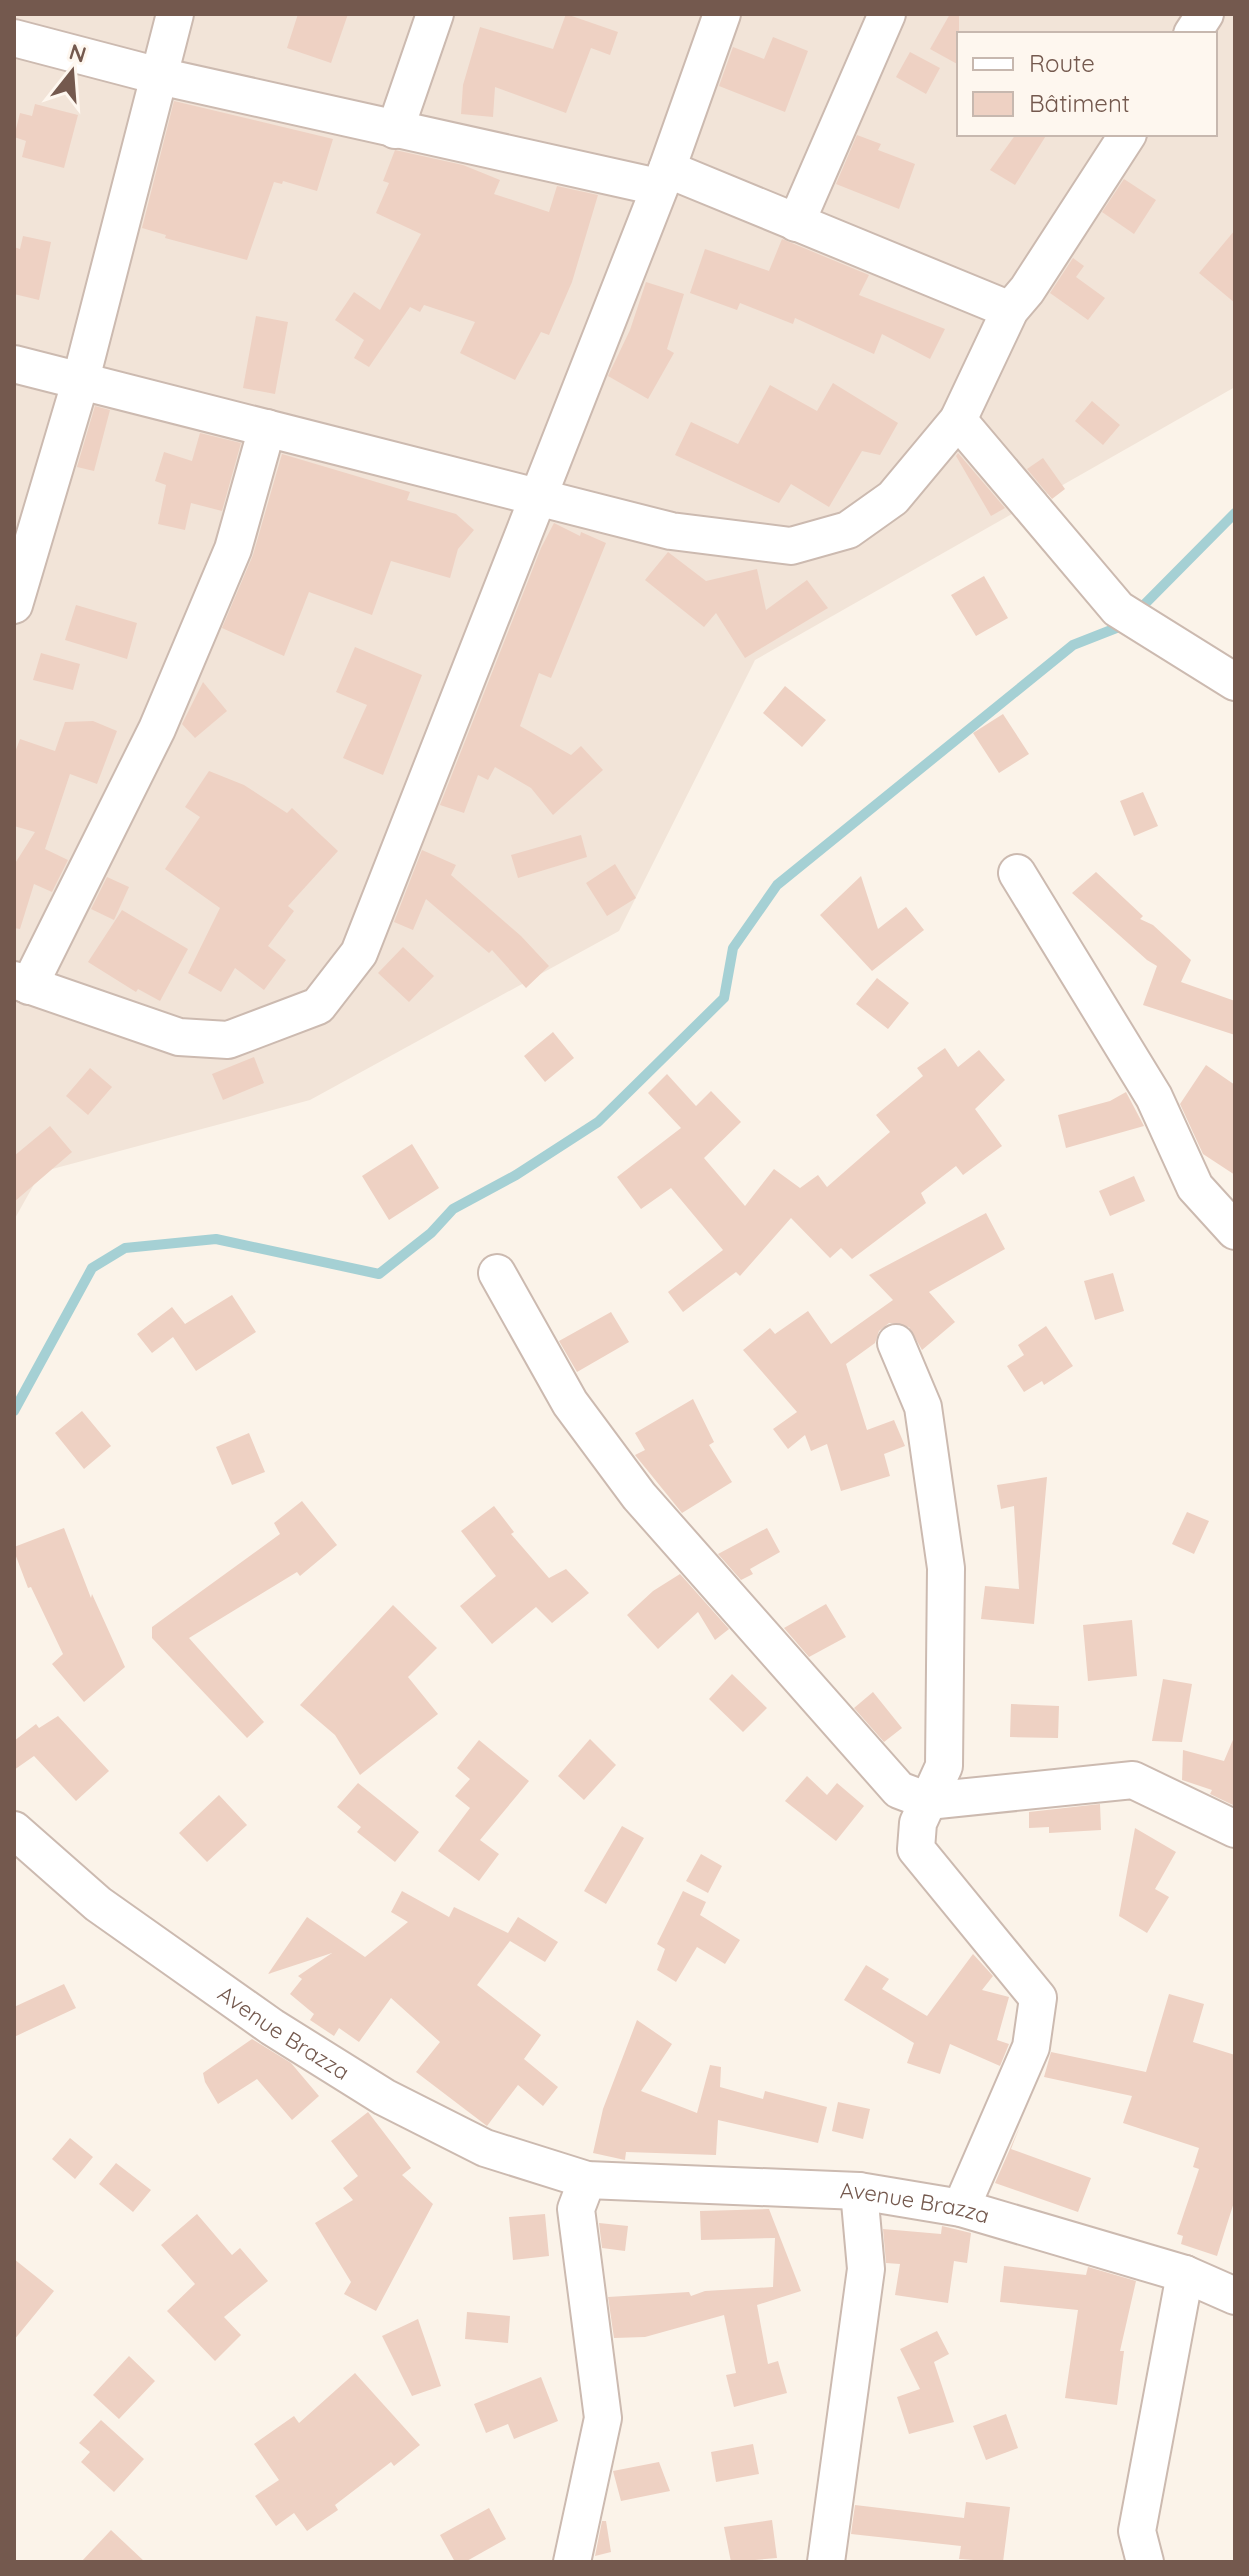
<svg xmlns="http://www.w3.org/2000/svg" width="1249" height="2576" font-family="Quicksand,sans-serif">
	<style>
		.residential { fill: #f2e4d8; fill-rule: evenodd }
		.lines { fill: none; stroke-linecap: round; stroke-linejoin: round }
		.stream { stroke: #a5d0d4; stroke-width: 10 }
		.building { fill: #eed1c3 }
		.minor-casing { stroke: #ccbab0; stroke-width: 40 }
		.minor { stroke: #fff; stroke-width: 36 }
		.labels { text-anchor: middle; stroke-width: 6; stroke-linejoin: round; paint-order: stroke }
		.street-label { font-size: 22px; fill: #74594e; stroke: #fef7ef }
	</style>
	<rect width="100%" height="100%" fill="#fbf3e9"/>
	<path class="residential" d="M14,14h1221v373l-480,273 -136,271 -309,169 -269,72 -27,48zM959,34h256v100h-256z"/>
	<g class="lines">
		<path class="stream" d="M14,1411l78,-143 33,-20 91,-9 163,35 52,-41 22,-24 63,-34 82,-53 126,-124 9,-50 44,-63 296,-240 51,-20 111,-112"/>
	</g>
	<path class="building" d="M298,14h50l-17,49 -44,-15z
		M566,14l52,18 -8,23 -19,-7 -25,65 -71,-26 -2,30 -32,-3 2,-29 17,-58 73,22z
		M950,14h9v51l-29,-16z
		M773,37l35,14 -23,61 -66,-26 14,-39 31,12z
		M910,52l30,16 -14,26 -30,-17z
		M174,101l159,38 -16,52 -34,-10 -1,3 -8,-2 -27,78 -82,-22 1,-3 -24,-7z
		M35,104l43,11 -14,53 -42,-11 4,-16 -12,-4 6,-24 12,3z
		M1016,134h31l-32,51 -25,-15z
		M857,135l24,9 -3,6 37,14 -16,45 -63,-25z
		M395,150l68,15 37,15 -6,14 55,18 8,-26 41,9 -26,87 -23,53 -8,-3 -26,48 -55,-27 15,-31 -51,-17 -4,7 -10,-5 -41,60 -15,-9 10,-18 -29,-20 19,-28 26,18 41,-76 -45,-21 13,-30 -6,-2z
		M1124,179l32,21 -22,34 -32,-22z
		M1235,230v73l-36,-30z
		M23,236l28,6 -12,58 -25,-6v-47l6,2z
		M782,239l87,36 -10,20 86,34 -15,30 -48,-25 -8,20 -79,-36 -2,6 -53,-21 -3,7 -47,-17 15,-44 64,22z
		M1073,258l11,8 -8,11 29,21 -17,22 -38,-27z
		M646,282l38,12 -17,55 7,4 -26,46 -40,-23 22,-46z
		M256,316l32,6 -13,72 -32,-6z
		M833,383l65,40 -18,32 -18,-4 -33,56 -38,-23 -12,19 -104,-48 16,-33 47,22 32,-59 47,26z
		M1092,401l28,24 -17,20 -28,-24z
		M95,406l15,4 -16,61 -17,-4z
		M200,433l41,10 -19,68 -31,-8 -6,27 -27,-6 8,-39 -11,-4 9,-29 28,9z
		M958,453l47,55 -14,8 -35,-60z
		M282,454l128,38 -3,8 49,14 18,16 -16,19 -8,29 -59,-17 -19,54 -63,-23 -25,64 -62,-28 31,-73z
		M1043,458l22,31 -13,10 -25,-30z
		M554,523l26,13 1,-4 25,11 -55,135 -12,-5 -19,53 51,29 10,-9 22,24 -50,45 -22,-27 -36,-21 -7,13 -10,-5 -14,38 -24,-8 101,-257z
		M668,552l38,29 51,-12 9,41 41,-30 21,28 -83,50 -29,-45 -12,14 -59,-47z
		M984,576l24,42 -32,18 -25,-41z
		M76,605l61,18 -10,36 -62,-19z
		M355,647l67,28 -39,100 -40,-17 24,-53 -31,-13z
		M41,653l39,11 -7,26 -40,-10z
		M203,682l24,29 -32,27 -13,-14z
		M785,686l41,34 -24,27 -39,-34z
		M1003,714l26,40 -30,19 -26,-40z
		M93,721l24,10 -20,53 -27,-10 -25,75 23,11 -16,32 -18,-8 -14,45 -6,-1v-63l21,-33 -21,-6v-71l6,-16 35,12 10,-29z
		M209,771l35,14 43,28 5,-5 46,43 -50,55 6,5 -26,35 18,14 -22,30 -29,-22 -14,24 -33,-19 32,-65 -55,-39 35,-52 -15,-10z
		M1143,792l15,34 -24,10 -14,-35z
		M581,835l6,22 -69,21 -7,-23z
		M422,850l34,15 -5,10 70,61 28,30 -23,22 -34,-38 -3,3 -63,-54 -13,31 -19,-8z
		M615,864l21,34 -29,18 -21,-33z
		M1096,872l47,44 -3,3 13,6 38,35 -10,22 54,19v34l-92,-30 14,-39 -10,-6 -75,-67z
		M861,876l17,53 28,-22 18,23 -52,41 -52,-56z
		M107,877l22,10 -15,33 -23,-11z
		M122,910l66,39 -28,52 -22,-12 -2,3 -48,-30z
		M403,947l31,29 -25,26 -31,-29z
		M877,978l32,25 -21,26 -32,-25z
		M553,1032l21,26 -29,24 -21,-26z
		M945,1048l13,19 21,-17 26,30 -30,29 27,37 -39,29 -7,-9 -35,27 5,10 -74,56 -11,-11 -11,10 -39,-40 -51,58 -4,-4 -53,40 -15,-20 55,-42 -52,-62 -30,21 -24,-32 64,-49 -33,-35 19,-19 29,32 15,-15 30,31 -37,36 41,48 29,-37 26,19 18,-13 9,12 63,-55 -14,-17 47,-39 -6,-8z
		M254,1057l10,26 -41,17 -11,-26z
		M1206,1065l29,20v90l-32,-21 -23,-50z
		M90,1068l22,19 -24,28 -22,-19z
		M1126,1092l18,34 -78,22 -8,-33 52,-14z
		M50,1126l22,26 -58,50v-46z
		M412,1144l27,44 -50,32 -27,-44z
		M1134,1176l11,25 -35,15 -11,-25z
		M986,1213l19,36 -76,43 26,30 -33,28 -13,-23 -20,-4 -10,8 -4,12 -29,21 21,66 27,-10 11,26 -21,8 6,22 -49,15 -14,-47 -16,7 -6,-16 -17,14 -15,-20 24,-17 -54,-62 27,-22 5,6 33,-23 23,33 62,-44 -24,-25z
		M1113,1273l11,38 -29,9 -11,-39z
		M232,1295l24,37 -60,39 -23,-34 -21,16 -15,-19 35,-27 13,17z
		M611,1312l18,30 -52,30 -18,-31z
		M1046,1326l27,40 -29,19 -2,-4 -18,11 -17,-26 17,-11 -6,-10z
		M693,1399l21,43 -5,3 23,37 -50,31 -47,-58 10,-5 -10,-17z
		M82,1411l29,35 -27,23 -29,-36z
		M249,1433l16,39 -33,13 -16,-38z
		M1047,1477l-13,147 -53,-5 4,-33 34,3 -5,-83 -13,3 -4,-24z
		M302,1501l35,44 -37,31 -3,-4 -108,66 75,84 -17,16 -95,-100v-11l128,-93 -6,-11z
		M494,1506l20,26 -3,2 38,44 17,-9 23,24 -37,30 -16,-16 -44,37 -32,-38 36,-30 -35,-45z
		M1187,1512l22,9 -15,33 -22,-10z
		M64,1528l27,70 1,-4 33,73 -41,35 -32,-38 11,-10 -32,-67 -3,1 -14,-37v-4z
		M767,1528l13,24 -30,17 3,5 -12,6 -23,-26z
		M680,1574l49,55 -14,11 -17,-28 -40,37 -31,-34 26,-24z
		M826,1604l20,33 -37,20 -25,-29z
		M393,1605l44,43 -29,29 30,37 -78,61 -25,-40 -35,-30z
		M1132,1620l5,56 -49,5 -5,-56z
		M732,1674l35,34 -24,24 -34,-33z
		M1163,1679l29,5 -10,58 -30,-1z
		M873,1692l29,36 -18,14 -30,-34z
		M1011,1704l48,2 -1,32 -48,-1z
		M58,1716l51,55 -33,30 -42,-45 -20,14v-29l22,-17 3,4z
		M1235,1735v71l-25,-12 2,-4 -30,-10 1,-30 41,11z
		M590,1739l26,26 -32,35 -26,-24z
		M479,1740l50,41 -49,59 19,14 -20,27 -41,-30 32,-43 -15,-12 15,-17 -13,-11z
		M807,1776l20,19 10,-12 27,23 -28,35 -51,-40z
		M358,1783l61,49 -24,30 -38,-30 4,-5 -24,-20z
		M219,1795l28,30 -40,37 -28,-29z
		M1100,1804l1,26 -52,3v-6l-20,1v-16z
		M622,1826l22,12 -38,66 -22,-13z
		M1135,1828l41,24 -21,37 14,8 -22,36 -28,-17z
		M701,1854l21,12 -14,27 -22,-12z
		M402,1891l47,26 5,-10 54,26 10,-16 40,25 -13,20 -35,-21 -33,44 64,50 -17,24 34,28 -15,19 -25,-21 -31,41 -71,-54 24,-30 -49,-44 -32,44 -20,-14 -5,8 -24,-16 4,-6 -24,-20 12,-15 -4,-3 34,-23 -64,21 39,-57 58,40 43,-35 -17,-10z
		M683,1891l23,11 -6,13 40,25 -15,24 -28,-17 -21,35 -19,-12 8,-21 -8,-5z
		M973,1954l20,22 -11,14 27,7 -12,43 12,4 -9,22 -50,-22 -10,30 -33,-11 7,-20 -70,-43 22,-35 23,14 -7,10 45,27z
		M64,1984l12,24 -62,29v-30z
		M1169,1994l35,10 -11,38 42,13v144l-18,57 -36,-12 2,-8 -6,-2 22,-65 -6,-2 6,-19 -76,-25 9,-27 -88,-19 7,-25 95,20z
		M637,2020l35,24 -31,47 56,22 13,-48 11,2 -1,20 43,12 2,-8 62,16 -9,36 -100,-23 -2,35 -90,-3 -1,8 -32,-7 10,-44z
		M252,2039l39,24 28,33 -27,24 -35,-41 -39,25 -13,-22 -2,-9z
		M838,2102l32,7 -7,30 -31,-8z
		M368,2112l43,56 -9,7 31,29 -57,107 -32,-17 7,-12 -36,-59 38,-23 -10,-12 15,-12 -27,-35z
		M1020,2126l-9,23 80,29 -13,34 -83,-29z
		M70,2138l23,19 -18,22 -23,-20z
		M116,2163l35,27 -18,22 -34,-28z
		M769,2209l32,82 -44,14 11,59 10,-3 9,32 -53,14 -8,-32 10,-2 -12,-58 -79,22 -31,1 -6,-41 81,-5 2,4 14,-5 68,-4 2,-49 -74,2 -1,-29z
		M197,2214l35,41 8,-7 28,33 -44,36 17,18 -26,26 -48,-50 28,-27 -34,-39z
		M545,2214l4,42 -36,4 -4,-43z
		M599,2223l29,3 -3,25 -23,-3z
		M942,2226l29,7 -4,30 -13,-2 -6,42 -53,-8 5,-31 -14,-1 -3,-34 58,5z
		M14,2259l40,32 -40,49z
		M1004,2266l82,9 2,-8 48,14 -16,70h4l-7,54 -52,-7 13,-88 -78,-8z
		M467,2312l43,4 -2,27 -43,-4z
		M418,2319l23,67 -29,10 -30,-60z
		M937,2331l12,23 -15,8 20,60 -45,12 -12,-37 23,-8 -20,-40z
		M129,2356l26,25 -36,38 -26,-24z
		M355,2373l65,72 -26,21 -3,-4 -56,43 3,5 -31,21 -13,-18 -18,13 -21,-30 24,-16 -25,-36 40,-28 5,7z
		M541,2377l17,44 -44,18 -6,-15 -22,9 -12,-29z
		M1006,2414l12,34 -32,12 -13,-34z
		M101,2420l43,39 -30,33 -33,-30 9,-10 -11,-9z
		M753,2444l6,30 -43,8 -5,-30z
		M659,2462l11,29 -49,10 -8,-30z
		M966,2502l44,5 -7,55 -44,-3 2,-13 -110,-12 4,-29 109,13z
		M489,2508l17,31 -41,23h-10l-15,-27z
		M772,2520l5,38 -46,4 -7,-35z
		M602,2521h4l5,31 -16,4z
		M111,2530l34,32h-64z"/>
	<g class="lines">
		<defs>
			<g id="minor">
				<path d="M1192,34l13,-20"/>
				<path d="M14,38l145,38 499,111"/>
				<path d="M395,130l40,-116"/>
				<path d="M667,169l343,141"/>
				<path d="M796,223l91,-209"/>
				<path d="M14,364l657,167 120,15 57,-16 45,-32 65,-78 52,-110 17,-20 101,-156"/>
				<path d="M958,420l160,189 117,73"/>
				<path d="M14,605l66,-222 95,-369"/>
				<path d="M1017,873l137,224 41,90 40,44"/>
				<path d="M14,980l165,57 49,3 90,-34 41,-53 308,-784 55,-155"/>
				<path d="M29,986l128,-257 76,-180 34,-121"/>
				<path d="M497,1273l73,130 69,93 260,294 29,11 205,-21 102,49"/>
				<path d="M896,1343l27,64 23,161 -2,198 -26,57 -2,26 122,149 -7,49 -70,161"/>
				<path id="s1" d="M14,1830l84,74 174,123 112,70 101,51 102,32 272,11 102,17 224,66 50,22"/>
				<path d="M572,2562l31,-144 -27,-209 11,-29"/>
				<path d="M826,2562l40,-293 -7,-78"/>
				<path d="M1145,2562l-8,-31 48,-257"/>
			</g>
		</defs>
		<use href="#minor" class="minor-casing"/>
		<use href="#minor" class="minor"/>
	</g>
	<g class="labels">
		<g class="street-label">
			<text dy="8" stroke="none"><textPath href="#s1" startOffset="338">Avenue Brazza</textPath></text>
			<text dy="8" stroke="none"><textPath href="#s1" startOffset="1006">Avenue Brazza</textPath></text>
		</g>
	</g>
	<rect width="1249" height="2576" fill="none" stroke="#74594e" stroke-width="32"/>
	<rect x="957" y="32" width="260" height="104" fill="#fef7ef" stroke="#c7b8af" stroke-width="2"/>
	<rect x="973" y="58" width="40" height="12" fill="#ffffff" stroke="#c7b8af" stroke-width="2"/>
	<text x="1029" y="72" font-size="24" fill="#74594e">Route</text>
	<rect x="973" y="92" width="40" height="24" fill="#eed1c3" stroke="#c7b8af" stroke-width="2"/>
	<text x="1029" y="112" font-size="24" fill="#74594e">Bâtiment</text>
	<g transform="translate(72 72) rotate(17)" stroke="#fef7ef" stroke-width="6" paint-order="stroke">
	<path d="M0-6L14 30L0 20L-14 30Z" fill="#74594e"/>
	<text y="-12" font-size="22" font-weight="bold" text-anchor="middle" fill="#74594e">N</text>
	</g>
</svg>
